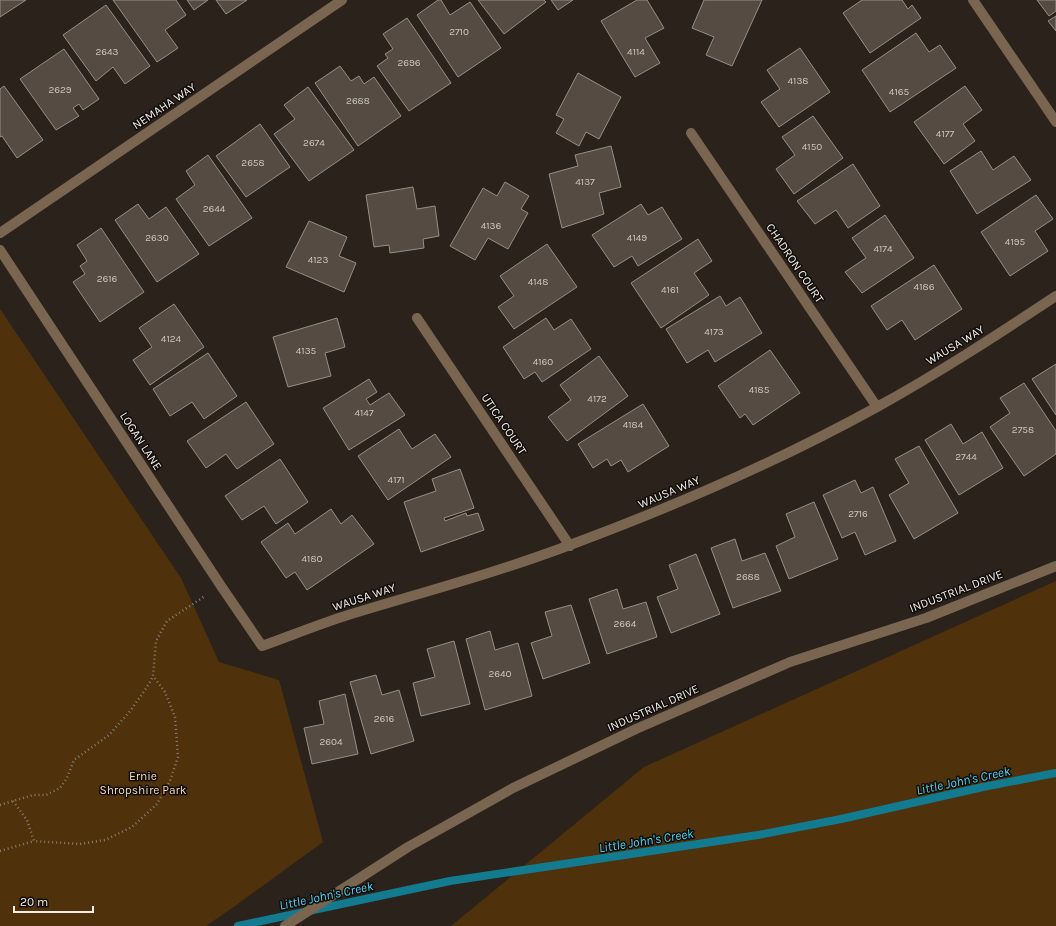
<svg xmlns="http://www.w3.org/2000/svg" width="1056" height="926" font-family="Karla,sans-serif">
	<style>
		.green { fill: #4f310c }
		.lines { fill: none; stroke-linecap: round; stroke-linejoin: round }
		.stream { stroke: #137b90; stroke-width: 8 }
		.building { fill: #554b42; stroke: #988e84 }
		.path { stroke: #847d76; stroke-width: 2.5; stroke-dasharray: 1 3; stroke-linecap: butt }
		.minor { stroke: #7a6550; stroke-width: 10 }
		.labels { text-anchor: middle; stroke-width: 3; stroke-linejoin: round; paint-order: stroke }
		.number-label { font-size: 10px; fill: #ccc4be }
		.street-label { font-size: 12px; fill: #f3ede8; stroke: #110d0a }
		.park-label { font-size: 12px; fill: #f6d9bd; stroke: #110d0a }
		.water-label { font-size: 13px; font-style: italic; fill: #4ed3f2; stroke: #110d0a }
	</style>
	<rect width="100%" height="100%" fill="#2b231b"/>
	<path class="green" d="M0,309l181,269 38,84 60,18 44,162 -88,64 -29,20h-206z
		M1056,581v345h-605l193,-159z"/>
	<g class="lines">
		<path class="stream" d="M238,926l212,-45 308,-46 83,-16 142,-32 73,-14"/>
	</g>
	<path class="building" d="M0,0h26l-26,17z
		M113,0h63l10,15 -21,15 13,18 -21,14z
		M187,0h21l-14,10z
		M216,0h31l-21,14z
		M438,0h3l9,15 20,-13 31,46 -43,29 -41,-62z
		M478,0h66l2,2 -42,32z
		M551,0h22l-15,10z
		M637,0h10l17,28 -19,10 15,25 -25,14 -34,-56z
		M704,0h58l-30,66 -26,-11 8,-18 -22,-9z
		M862,0h40l6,9 4,-4 9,13 -51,35 -27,-40z
		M1037,0h19v11l-7,5z
		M106,5l44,61 -25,18 -12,-17 -17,14 -33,-46z
		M1056,16v15l-8,-10z
		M407,18l44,65 -42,28 -32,-45 11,-8 -3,-4 8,-5 -10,-15z
		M916,33l13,19 11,-7 16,23 -66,44 -28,-42z
		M800,48l30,44 -51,35 -18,-25 19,-13 -13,-19z
		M64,49l35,50 -16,11 -4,-6 -6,4 6,8 -23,14 -36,-51z
		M340,66l11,15 8,-5 5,8 10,-7 27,39 -43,30 -43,-63z
		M578,73l43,24 -22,42 -13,-7 -7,14 -23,-13 8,-14 -8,-4z
		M4,86l39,54 -26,18 -15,-22 -2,1v-48z
		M965,86l17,24 -19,14 12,17 -31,23 -30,-42z
		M308,87l46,63 -45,31 -35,-47 21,-15 -11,-14z
		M813,116l30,42 -49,36 -18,-25 19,-14 -13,-18z
		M260,124l30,43 -44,30 -30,-41z
		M611,146l10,41 -22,6 5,21 -42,14 -13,-54 29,-8 -3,-11z
		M981,151l12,19 21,-14 17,24 -54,34 -27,-43z
		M208,155l44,63 -43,28 -33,-47 19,-14 -9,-14z
		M853,164l27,42 -32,22 -12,-18 -21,14 -18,-23z
		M505,182l24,14 -8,13 7,4 -20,36 -20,-11 -13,22 -25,-14 33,-58 14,8z
		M413,187l4,22 18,-3 4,30 -16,3 1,9 -34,5 -1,-8 -15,2 -8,-52z
		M1036,195l17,24 -18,12 13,20 -38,25 -29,-44z
		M138,204l11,15 17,-12 33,47 -42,28 -42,-62z
		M641,204l7,11 14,-8 20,32 -44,27 -6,-10 -18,11 -22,-32z
		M885,215l29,43 -52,35 -17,-21 21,-14 -14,-20z
		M309,221l38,16 -8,19 17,7 -12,29 -58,-25z
		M101,228l43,64 -44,30 -27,-40 12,-8 -5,-8 7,-5 -10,-16z
		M698,239l14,22 -18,12 15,22 -48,33 -30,-45z
		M547,244l30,43 -63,42 -16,-22 16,-11 -14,-20z
		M934,265l28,44 -47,31 -13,-20 -15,10 -16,-24z
		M720,296l6,10 14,-9 22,36 -47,29 -7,-12 -21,13 -21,-34z
		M174,304l30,43 -54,38 -17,-25 19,-13 -13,-19z
		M337,318l8,29 -20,6 6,23 -43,11 -15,-50z
		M546,318l8,12 17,-11 20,30 -49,33 -7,-10 -11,7 -21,-32z
		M770,350l30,43 -47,32 -8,-11 -5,4 -22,-32z
		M208,353l29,43 -33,23 -12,-17 -22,14 -17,-27z
		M599,356l29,40 -61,45 -19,-24 23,-17 -11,-15z
		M1056,364v51l-24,-36z
		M369,379l8,13 -11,7 4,6 19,-12 16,22 -56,35 -26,-42z
		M1024,383l32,48v23l-32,22 -34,-49 20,-14 -10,-15z
		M246,402l28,42 -37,25 -11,-15 -20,14 -19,-27z
		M643,404l26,42 -41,26 -7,-12 -10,6 -4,-7 -14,9 -15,-24z
		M951,424l12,20 19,-12 21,36 -44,27 -34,-55z
		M399,429l13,20 23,-15 16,23 -63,43 -30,-44z
		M919,446l39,67 -44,26 -25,-44 20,-12 -14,-24z
		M280,459l28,43 -32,22 -12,-18 -22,14 -17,-24z
		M460,469l14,39 -30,10 1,3 21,-8 1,3 11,-3 6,17 -63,22 -17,-50 32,-11 -4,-12z
		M855,480l6,13 12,-6 23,54 -31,14 -10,-23 -13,6 -19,-43z
		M814,502l24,57 -49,20 -13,-33 19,-9 -9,-23z
		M331,509l10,15 11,-9 22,29 -67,46 -12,-18 -9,6 -25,-36 27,-19 7,11z
		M735,539l7,22 23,-8 16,38 -48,17 -22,-60z
		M696,554l24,60 -49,19 -14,-36 21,-8 -9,-24z
		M617,589l6,20 23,-7 11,35 -50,17 -18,-55z
		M571,605l19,58 -47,16 -12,-36 21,-7 -7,-24z
		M490,631l5,19 23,-7 14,53 -47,14 -19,-71z
		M454,641l16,63 -49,12 -8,-33 22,-6 -8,-28z
		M376,675l6,20 17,-5 15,51 -43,13 -21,-72z
		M345,694l13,60 -46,10 -8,-36 20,-4 -5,-23z"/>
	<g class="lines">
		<path class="path" d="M13,801l14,19 7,21 46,3 25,-4 27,-13 25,-23 13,-23 8,-24 -3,-40 -10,-25 -12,-16
			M0,805l33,-10h13l14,-7 7,-10 7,-18 35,-25 22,-25 18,-26 4,-8 3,-35 11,-20 38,-25
			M0,851l34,-10"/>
		<path class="minor" d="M973,0l83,122
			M691,133l186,274
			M0,233l342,-233
			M0,250l221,336 41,60c28,-10 55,-21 83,-30 75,-23 151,-43 225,-71 105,-39 209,-84 307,-138 62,-34 120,-72 179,-111
			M417,318l153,228
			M285,926l123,-79 105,-59 123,-59 154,-67 136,-44 130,-52"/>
	</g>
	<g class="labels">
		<g class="number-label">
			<text x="459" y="35">2710</text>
			<text x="107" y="55">2643</text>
			<text x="636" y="55">4114</text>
			<text x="409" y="66">2696</text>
			<text x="798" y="84">4138</text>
			<text x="60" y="93">2629</text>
			<text x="899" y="95">4165</text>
			<text x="358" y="104">2688</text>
			<text x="945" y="137">4177</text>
			<text x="314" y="146">2674</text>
			<text x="812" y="150">4150</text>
			<text x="253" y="166">2658</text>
			<text x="585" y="185">4137</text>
			<text x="214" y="212">2644</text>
			<text x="491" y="229">4136</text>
			<text x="157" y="241">2630</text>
			<text x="637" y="241">4149</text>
			<text x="1015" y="245">4195</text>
			<text x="883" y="252">4174</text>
			<text x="318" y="263">4123</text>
			<text x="107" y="282">2616</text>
			<text x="538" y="285">4148</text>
			<text x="924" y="290">4186</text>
			<text x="670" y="293">4161</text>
			<text x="714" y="335">4173</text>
			<text x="171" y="342">4124</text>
			<text x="306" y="354">4135</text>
			<text x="543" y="365">4160</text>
			<text x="759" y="393">4185</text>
			<text x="597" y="402">4172</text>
			<text x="364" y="416">4147</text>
			<text x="633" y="428">4184</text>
			<text x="1023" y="433">2758</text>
			<text x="966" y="460">2744</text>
			<text x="396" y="483">4171</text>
			<text x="858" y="517">2716</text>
			<text x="312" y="562">4180</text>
			<text x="748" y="580">2688</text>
			<text x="625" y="627">2664</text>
			<text x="500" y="677">2640</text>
			<text x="384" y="722">2616</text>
			<text x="331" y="745">2604</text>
		</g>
		<g class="street-label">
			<text transform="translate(164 106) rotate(-34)" y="4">NEMAHA WAY</text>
			<text transform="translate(795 263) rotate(56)" y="4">CHADRON COURT</text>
			<text transform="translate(955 345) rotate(-31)" y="4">WAUSA WAY</text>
			<text transform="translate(504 424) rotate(56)" y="4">UTICA COURT</text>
			<text transform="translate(141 441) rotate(57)" y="4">LOGAN LANE</text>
			<text transform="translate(669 492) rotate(-23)" y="4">WAUSA WAY</text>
			<text transform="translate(956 591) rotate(-21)" y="4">INDUSTRIAL DRIVE</text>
			<text transform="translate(364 597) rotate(-18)" y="4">WAUSA WAY</text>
			<text transform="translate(653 708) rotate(-24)" y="4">INDUSTRIAL DRIVE</text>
		</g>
		<g class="park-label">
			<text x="143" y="780">Ernie<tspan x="143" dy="14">Shropshire Park</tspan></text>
		</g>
		<g class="water-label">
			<text transform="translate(963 780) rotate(-12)" y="5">Little John's Creek</text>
			<text transform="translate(646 840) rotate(-9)" y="5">Little John's Creek</text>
			<text transform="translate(326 895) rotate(-12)" y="5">Little John's Creek</text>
		</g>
	</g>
	<path d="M14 906v6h79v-6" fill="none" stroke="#f3ede8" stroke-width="2"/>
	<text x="20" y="906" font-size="12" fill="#f3ede8" stroke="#110d0a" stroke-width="3" paint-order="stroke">20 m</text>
</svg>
